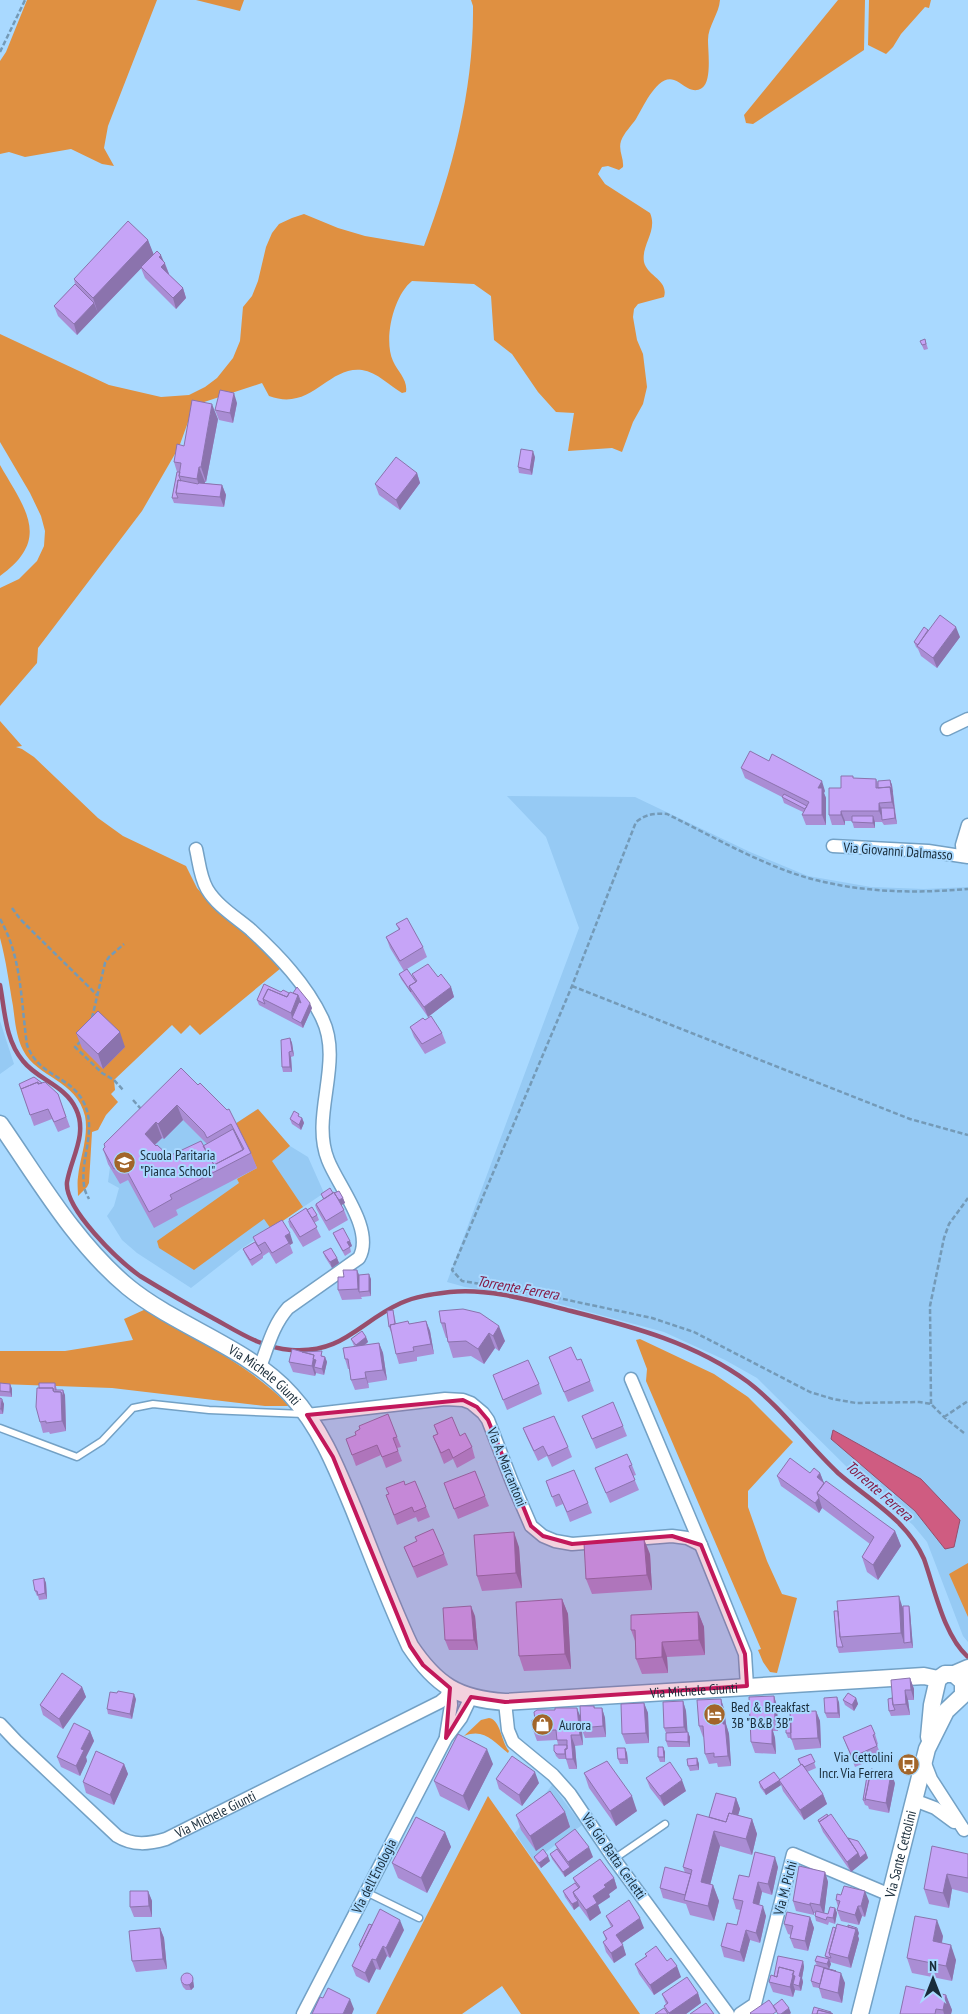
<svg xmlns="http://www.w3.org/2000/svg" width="968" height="2014" font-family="'PT Sans Narrow',sans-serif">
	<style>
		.built { fill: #96caf4 }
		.green { fill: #df9041 }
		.water { fill: #cf5c81; stroke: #984e6c }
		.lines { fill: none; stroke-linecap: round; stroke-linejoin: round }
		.stream { stroke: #984e6c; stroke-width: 4.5 }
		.service-casing { stroke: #73a1c5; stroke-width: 9 }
		.minor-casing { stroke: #73a1c5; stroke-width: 15 }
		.tertiary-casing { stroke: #73a1c5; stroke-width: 19 }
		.path { stroke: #749ab7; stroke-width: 2.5; stroke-dasharray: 5 2.5; stroke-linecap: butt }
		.service { stroke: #fff; stroke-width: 6 }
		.minor { stroke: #fff; stroke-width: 12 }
		.tertiary { stroke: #fff; stroke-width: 16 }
		.wall { fill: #aa8dd4; fill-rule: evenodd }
		.shaded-wall { fill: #8b73ad }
		.building { fill: #c6a4f7; stroke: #8b73ad; fill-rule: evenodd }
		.marked { fill: #c2185b; fill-opacity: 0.2; stroke: #c2185b; stroke-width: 4; stroke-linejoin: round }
		.labels { text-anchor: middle; stroke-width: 4; stroke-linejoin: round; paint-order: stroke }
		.street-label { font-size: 14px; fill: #192c3a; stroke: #a9d9ff }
		.poi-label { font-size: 14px; fill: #192c3a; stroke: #a9d9ff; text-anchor: start }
		.water-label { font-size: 15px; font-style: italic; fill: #851a45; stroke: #a9d9ff }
	</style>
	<rect width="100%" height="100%" fill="#a9d9ff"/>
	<path class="built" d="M507,796l128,1 115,55 58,24 63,11 53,2 44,-2v755l-5,-6 -36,-94 -14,-17 -49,-41 -107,-106 -32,-18 -61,-28 -127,-34 -72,-11 -18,-5 132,-354 -33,-91z
		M0,1021l14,43 -14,10z
		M187,1083l46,42 25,-16 32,37 18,11 16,36 -83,56 -50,39 -54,-35 -15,-13 -15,-24 7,-10 5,-18 -11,-6 2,-15 -2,-3z
		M552,1785l30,40 -48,36 -19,-28z"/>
	<path class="green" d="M27,0h130l-49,126 -4,22 10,18 -12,-2 -31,-15 -46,8 -16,-5 -9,2v-93l6,-9z
		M196,0h48l-4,11z
		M471,0h249c-1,14 -12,26 -12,40 0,12 4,41 -6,48 -11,7 -19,-5 -28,-8 -17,-6 -31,28 -38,39 -5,7 -12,14 -15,22 -3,9 3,17 2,26l-4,3 -11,-4 -6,1 -4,7 7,10 45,29c8,18 -9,32 -6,49 3,14 25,18 20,35l-26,7 -4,5 -1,8 4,23 6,14 4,33 -4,17 -10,18 -11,30 -10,-4 -44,3 6,-38 -18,-1 -18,-20 -26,-38 -18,-14 -3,-44 -17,-12 -62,-3c-18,14 -29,58 -19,80 5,11 15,19 13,31l-4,1c-12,-7 -25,-21 -40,-23 -35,-4 -50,42 -93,26l-7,-13 -64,21 -6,7 -13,36 -37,64 -104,137 -1,15 -37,43v-118l19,-9 18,-18 7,-15 1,-15 -4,-15 -11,-23 -30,-51v-108l109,51 52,12 28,-2 16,-8 12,-9 16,-20 7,-17 3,-34 9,-11 6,-15 8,-34 6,-14 7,-9 13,-6 12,-4 34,14 27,8 59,10c29,-77 50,-157 49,-240z
		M838,0h27l-1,50 -111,74 -7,-1 -2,-8z
		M869,0h62l-2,8 -4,-1 -24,27 -8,13 -7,7 -18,-9z
		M0,465c25,44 52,74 0,111z
		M0,721l22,25 -6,1 6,2 12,8 64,61 25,18 63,30 11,22 8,9 61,54 15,17 -81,67 -10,-10 -9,9 -9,-9 -58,55 1,10 -4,4 7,8 -12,13 -8,15 -6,2 -3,51 -2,4 -9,9c0,-6 -1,-13 0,-19 2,-20 11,-41 7,-61 -8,-36 -48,-38 -62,-66 -7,-14 -8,-29 -10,-44 -4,-23 -7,-46 -13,-68z
		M258,1109l32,37 -18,15 31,46 -32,22 -7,-10 -70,51 -35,-22 -2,-7 82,-58 -2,-4 20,-11 -22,-44z
		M146,1309c43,26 109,60 143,97h-24l-153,-18 -112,-4v-33h65l68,-11 -9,-21z
		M640,1339l74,35 34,23 45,45 -45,49v16l19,54 15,33 15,4 -20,75 -7,-1 -7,-10 -5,-12 3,-1 -115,-268 1,-12 -11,-29z
		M968,1563v54l-19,-43z
		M489,1718c12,2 12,24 20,33l-1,2c-15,-12 -24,-25 -44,-17l17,-16z
		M488,1796l152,218h-119l-19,-28 -40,28h-86z"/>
	<path class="water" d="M833,1430l88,49 39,41 -6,27 -9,2 -30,-38 -84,-72z"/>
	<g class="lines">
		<path class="stream" d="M0,985c5,26 5,55 23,76 15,19 42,24 53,48 12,25 -5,49 -9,73 -3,27 52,79 73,94 23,14 47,28 71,41 26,14 50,31 80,33 52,4 68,-28 110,-47 15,-7 33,-9 49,-11 41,-4 82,9 121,19 63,16 124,32 177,71 34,26 59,62 90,91 31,27 69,47 86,86 11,31 20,77 44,98"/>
		<defs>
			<path id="service" d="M0,1428l77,29 25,-16 31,-33 20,-4 56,6 95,4
				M614,1859l51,-35
				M366,1892l53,26"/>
			<g id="minor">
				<path d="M947,729l21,-10"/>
				<path d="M833,846l95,5 40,6"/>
				<path d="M196,849c3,13 4,28 11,40 10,17 30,29 44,41 28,26 55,54 71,88 22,45 -12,97 6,142 10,26 47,70 31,98l-71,50c-15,17 -20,38 -28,59"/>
				<path d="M963,856l-1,-11 6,-20"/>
				<path d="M631,1379l70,166 44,109 2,32"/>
				<path d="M307,1415l138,-16 18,1 8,3 12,10 5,7 24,62 19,44 12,10 12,5 17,3 100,-8 15,2 14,7"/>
				<path d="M505,1702l3,28 5,12 40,33 17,19 44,65 114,155"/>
				<path id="s1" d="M0,1724l16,17 101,95c16,10 32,8 49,3l274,-137 6,-5 4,-9"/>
				<path d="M446,1736l5,-31 -1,-17"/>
				<path d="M924,1761l7,18 33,51"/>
				<path d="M914,1800l21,8 19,14"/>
				<path d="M303,2014l143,-276 15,-20 10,-21"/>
				<path d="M740,2014l15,-10 38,-150 97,41"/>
			</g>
			<g id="tertiary">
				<path id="s2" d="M0,1124c39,56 75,119 128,163 49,40 121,61 163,108 30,33 46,74 63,115 18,45 35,91 56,136 26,39 48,53 95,56l419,-26 14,3"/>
				<path d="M929,1737l3,-32 6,-26 7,-5h9l14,-6"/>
				<path id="s3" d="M860,2014l67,-265 19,-38 17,-16v-13l-9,-8"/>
			</g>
		</defs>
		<use href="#service" class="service-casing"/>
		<use href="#minor" class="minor-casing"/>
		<use href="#tertiary" class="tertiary-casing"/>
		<path class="path" d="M0,52l25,-52
			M12,908l8,11 77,76
			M0,919c22,38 21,84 27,126 12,32 42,30 56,56 15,28 -3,57 1,84 0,5 3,10 5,14
			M572,986l338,133 58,16
			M92,1018l13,-55 4,-6 15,-13
			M81,1041l-6,6 27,26 12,7 10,11
			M133,1100l8,9
			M931,1404l-1,-98 14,-68 5,-14 19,-26
			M944,1417l24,-16
			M964,1433l-20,-16 -13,-13 -12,-2 -63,1 -23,-4 -23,-7 -116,-60 -42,-14 -122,-26 -68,-11 -10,-11 120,-284 64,-164c10,-8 19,-9 31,-8 49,24 105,57 157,68 48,11 96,11 144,7"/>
		<use href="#service" class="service"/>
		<use href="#minor" class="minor"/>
		<use href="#tertiary" class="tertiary"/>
	</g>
	<path class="wall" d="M148,240l5,15 12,8 4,11h-1l15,14 3,10 -10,11 -31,-31 -4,-10 -64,67 -19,-19 -4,-10 21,-22 -1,-5z
		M925,339l3,10 -4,1 -4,-9z
		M237,403l-4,20 -14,-3 -4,-10z
		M218,419l-12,63h-1l-1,1 18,2 4,10 -2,12 -50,-4 -2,-5 5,-26 -3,-10 10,-16z
		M535,457l-3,18 -13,-2 -1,-6z
		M417,473l3,10 -20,27 -21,-15 -4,-11z
		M928,630l32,7 -23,31 -16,-12 -3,-7 -2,-2 -2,-5z
		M741,768l84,23 -1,2 2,5v27h-20l-4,-10 1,-3 -19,-9 -2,-6 -37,-19z
		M854,778l22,1 2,4 12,-3 2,5 5,39 -13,1 -2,-3h-7v6h-21l-2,-7h-7v4h-13l-3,-10 12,-27z
		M396,924l27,23 4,10 -20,12 7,10 -2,-5 26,3 13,10 3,10 -26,20 -27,-38 -2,-5 5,-3 -14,-23 -4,-11 13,-7z
		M264,984l48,24 -9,20 -44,-23 -2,-5z
		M425,1020l17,13 4,10 -21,11 -11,-17 -4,-10z
		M76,1033l49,14 -22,22 -21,-21z
		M290,1038l2,5 2,13 -3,1 1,15h-9l-1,-5z
		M19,1084l39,10 12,33 -12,5 -6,-13 -18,7z
		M198,1085l29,25 24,43 6,15 -81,42 2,5 -24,13 -26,-48 -8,4 -12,-20 -5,-15zM183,1120l24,24 -4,2 -34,10 -14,-11 7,-7 2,1z
		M302,1118l2,5 -3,7 -9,-6 -2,-5z
		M333,1193l10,5 2,5 -4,2 3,5 4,10 -19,11 -12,-21 -2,-5 8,-6 -2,-5z
		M307,1210l10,5 2,5 -5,3 7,14 -18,10 -11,-18 -2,-2 -2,-6z
		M333,1233l17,8 2,5 -2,1 1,5 -6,4 -10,-18z
		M253,1237l40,6 -3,2 3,8 -17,11 -7,-12 -6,4v2l-11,8 -7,-12 -2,-5 12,-7z
		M323,1252l14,6 2,5 -7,5 -7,-11z
		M357,1270l2,5 12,4v17l-10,1 1,2 -20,1 -4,-10 6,-13z
		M463,1309l42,32 -6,10 -4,-3 -11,16 -13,-8 -18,2 -5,-16 -1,-4h-1l-5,-15z
		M393,1310l3,13 13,1 17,-3 4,10 4,23 -17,3v4l-18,3 -3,-10 -4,-22h-1l-2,-5z
		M366,1337l2,5 -3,3 14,-2 4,10 4,27 -19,3 1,5 -14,2 -4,-10 -1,-11h-2l-3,-10 9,-13 -3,-7z
		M302,1352l22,4 1,1 2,5 -3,13 -8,-2 -1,3 -22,-4 -4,-10z
		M549,1357l28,3 13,21 4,10 -26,11z
		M493,1375l46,9 3,10 -35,16z
		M0,1383l10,1 2,5v8l-12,-1z
		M55,1383l2,7 8,5 1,36 -16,3 -1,-2 -6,1 -3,-11 -1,-34z
		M0,1398l4,6 -1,10h-3z
		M582,1416l41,10 4,10 -31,13z
		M434,1425l26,11 12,11 3,11 -18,10 -4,-9 -9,5 -11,-28 4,-2z
		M523,1428l45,19 4,10 -20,10 -5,-11 -9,5 -11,-23z
		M397,1437l4,10 -4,1 5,13 -16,7 -5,-13 -25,11 -10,-27z
		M632,1465l4,10 -3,1 6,14 -29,13 -15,-35z
		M475,1471l14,35 -31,13 -10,-25z
		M810,1473h10l4,10 71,48 6,15 -23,34 -11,-8 -5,-15 8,-13 -48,-36 -3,5 -38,-27 -4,-10z
		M546,1481l42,22 4,10 -22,9 -7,-18 -7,3z
		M405,1485l21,22 4,10 -12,5 -2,-5 -19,8 -11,-30z
		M404,1547l40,7 4,11 -31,13z
		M519,1547l3,41 -40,3 -5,-15z
		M650,1554l2,36 -60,4 -6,-15z
		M44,1578l2,5 1,16 -8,1 -1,-4h-1l-2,-5z
		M562,1599l6,15 3,55 -47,2 -5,-15z
		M909,1606l1,5 3,37 -74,5 -2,-6 -3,-36z
		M698,1612l6,15 1,28 -38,2 1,16 -26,1 -6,-15 -1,-18 -4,-11z
		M475,1616l3,34h-29l-4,-10z
		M910,1678l4,11v11h-6l2,15 -19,1 -2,-5z
		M82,1687l4,10 -23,32 -20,-14 -3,-10z
		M774,1696l3,10 1,25h-5l2,7 1,16 -21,-1 -4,-11z
		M856,1698l2,6 -4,7 -9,-6 -2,-5z
		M136,1699l-4,20 -24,-5 -1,-5z
		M721,1699l3,10 2,15 3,10 2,32 -13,1 -1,-4 -8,1 -4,-10 -1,-17h-1l-4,-11z
		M683,1701l3,10 1,21 3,5v10h-22l-2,-6v-8l-2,-5z
		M839,1702l1,16h-13l-2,-5z
		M644,1703l4,10 1,30 -23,1 -4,-10z
		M594,1706l1,2h7l3,10 1,19 -21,1 -3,-8 1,15 -8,1 2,23h-8l-3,-10h-7l-3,-3 -2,-5 4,-6 -1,-5 -20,1 -4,-11 47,-13z
		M816,1711l4,10 1,27 -26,2 -4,-12h-3l-2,-5 4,-13z
		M90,1731l4,10 -8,16 1,4 -7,15 -19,-9 -4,-10z
		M875,1734l3,10 -1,1 4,11 -26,11 -12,-30z
		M663,1747l2,5v10h-5l-2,-5z
		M625,1748l2,5 1,11h-8l-2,-5z
		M811,1754l5,14 -9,4 16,22 4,10 -23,16 -21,-29 -2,-6 -15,10 -6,-8 -1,-5 21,-2 21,-15 -3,-6z
		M697,1758l2,6v6l-9,1 -2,-5z
		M124,1764l4,10 -14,31 -28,-12 -3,-11z
		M493,1764l-24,47 -29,-15 -6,-15z
		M584,1773l53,38 -21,15 -27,-38z
		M646,1778l40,13 -22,15 -14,-18z
		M496,1779l43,4 -17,23 -23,-17z
		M895,1783l-6,30 -20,-4 -1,-3 -3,-1 -2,-5z
		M736,1798l4,11 -2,6 14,4 5,15 -5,21 -32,-9 -10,39h3l6,16 -5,20 -24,-6 -4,-11 -23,-6 -3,-10 25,-15 -2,-6 26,-50z
		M565,1812l5,15 -34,24 -15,-21 -5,-15z
		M818,1820l30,18 18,15 2,5 -17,14 -28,-40z
		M445,1832l6,15 -24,46 -29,-15 -6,-15z
		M555,1844l38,13 -28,20 -13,-18 -2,-5 7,-5z
		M968,1854v39l-16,-4 -3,19 -20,-4 -5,-15z
		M534,1857l16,4 -9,7 -5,-6z
		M778,1867l-6,28 -10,-3 -3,13 7,11 -6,27 -10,-3 -6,22 -20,-5 -3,-11 16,-21 3,-15 -4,-1 -3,-10 16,-22z
		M825,1872l3,10 -4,31 4,1 7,-6 2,5 -2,11 -6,-2 -1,3 -12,-4 -1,-5v-3h-1v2l-18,-4 -3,-10z
		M573,1878h41l3,10 -8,6 1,3 -12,8 3,8 -11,8 -11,-15 -5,4 -9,-13 -2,-6 12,-8z
		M148,1891l4,10v16h-18l-4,-10z
		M836,1900l33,1 -4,16 -3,-1 -3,9 -18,-4 -4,-11 1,-3z
		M606,1916l38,12 -22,15 4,12 -12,8 -8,-11 -3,-10 3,-2 -3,-8 8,-5z
		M810,1917l4,11 -6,23 -14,-3 -4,-10 1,-3 -3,-1 -4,-10z
		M372,1925l32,5 -14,28 -3,-2 -7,14 -4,-1 -7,14 -13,-7 -4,-10 8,-16 -1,-5z
		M160,1928l4,10 3,31 -31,3 -4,-11z
		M859,1933l-1,3 1,3 -8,29 -21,-6 1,2 -2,5 8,3 8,11 -3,20 -20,-5 -3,-10 -6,-1 -2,-6 6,-15 -2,-5 11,-3 -1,-2z
		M943,1936l-1,7 14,17 -4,21 -40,-8 -5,-15z
		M645,1954l22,7 14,16 -27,18 -15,-21 -4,-10 11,-8z
		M803,1961l1,6 -2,11 1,4 -2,9 -6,-1 -2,7 -20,-5 -4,-10 5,-6z
		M193,1980l1,7 -3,3h-5l-3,-3 -2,-5z
		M698,1993l3,10 -15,11h-31l11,-3 -2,-5 2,-2 -4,-10z
		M946,1995l6,15 -1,4h-51z"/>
	<path class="shaded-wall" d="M148,240l6,15 -56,58 -5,-15z
		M161,255l8,19 -4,4 -4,-11 -2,-10z
		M183,288l3,10 -10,11 -3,-11z
		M94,303l4,10 -21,22 -3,-11z
		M234,393l3,10 -4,20 -3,-10z
		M212,404l6,15 -12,63 -5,-15z
		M533,451l2,6 -3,18 -2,-5z
		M199,467l6,15 -3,13 -5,-16z
		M417,473l3,10 -20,27 -4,-10z
		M222,485l4,10 -2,12 -4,-10z
		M956,627l4,10 -23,31 -4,-10z
		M890,780l2,5 3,28 -3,-11 -2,-15z
		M822,781l3,10 -1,2 2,5v27l-4,-10 -4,-27z
		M879,803l4,10v7l-4,-9z
		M894,808l1,5 2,11 -2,-6z
		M841,811l4,10v4l-4,-10z
		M873,816l2,6v6l-2,-5z
		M451,987l3,10 -26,20 -4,-10z
		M298,995l4,11 -10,12 -1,-5z
		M310,1003l2,5 -9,20 -2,-5z
		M120,1032l5,15 -22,22 -5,-15z
		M290,1038l2,5 2,13 -2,-5z
		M289,1052l2,5 1,15 -2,-5z
		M177,1105l6,15 -19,19 -6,-15z
		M302,1118l2,5 -3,7 -2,-5z
		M156,1122l6,16 -12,11 -5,-15z
		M343,1198l2,5 -5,3 -2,-5z
		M290,1233l3,10 -3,2 -5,-9z
		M350,1241l2,5 -3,2 -2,-6z
		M337,1258l2,5 -7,5 -2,-6z
		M357,1270l4,10 -2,12 3,7 -4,-10z
		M369,1274l2,5v17l-2,-5z
		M426,1321l4,10 4,23 -3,-10z
		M499,1326l6,15 -6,10 -6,-15z
		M489,1333l6,15 -11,16 -6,-15z
		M366,1337l2,5 -10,8 -2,-5z
		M379,1343l4,10 4,27 -4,-10z
		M314,1355l4,10 -4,2 2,6 -1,3 -3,-10z
		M325,1357l2,5 -3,13 -2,-6z
		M365,1372l3,11 1,5 -3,-10z
		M10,1384l2,5v8l-2,-5z
		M63,1390l2,5 1,36 -4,-10 -1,-29z
		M2,1399l2,5 -1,10 -2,-5z
		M820,1473l4,10 -7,-6z
		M819,1498l3,10 -3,5 -4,-10z
		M895,1531l6,15 -23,34 -5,-15z
		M514,1532l5,15 3,41 -6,-15z
		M644,1539l6,15 2,36 -5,-15z
		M44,1578l2,5 1,16 -2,-6z
		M899,1596l5,16v31l-3,-10z
		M562,1599l6,15 3,55 -6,-15z
		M471,1606l4,10 3,34 -4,-10z
		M909,1606l1,5 3,37 -2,-6z
		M698,1612l6,15 1,28 -6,-15z
		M662,1642l5,15 1,16 -6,-16z
		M910,1678l4,11v11l-3,-10z
		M82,1687l4,10 -23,32 -4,-10z
		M905,1690l3,10 2,15 -4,-11z
		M134,1694l2,5 -4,20 -2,-5z
		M774,1696l3,10 1,25 -3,-11z
		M837,1697l2,5 1,16 -2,-5z
		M856,1698l2,6 -4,7 -2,-6z
		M721,1699l3,10 2,15 3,10 2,32 -3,-10 -5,-32z
		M683,1701l3,10 2,26 -4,-10z
		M644,1703l4,10 1,30 -3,-10z
		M577,1708l4,10 2,27 -3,-10z
		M602,1708l3,10 1,19 -3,-11z
		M816,1711l4,10 1,27 -3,-10z
		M772,1728l3,10 1,16 -4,-10z
		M90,1731l4,10 -8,16 1,4 -7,15 -4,-10 5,-17z
		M688,1732l2,5v10l-2,-5z
		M571,1735l4,11 2,23 -4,-10z
		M663,1747l2,5v10l-1,-5z
		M625,1748l2,5 1,11 -2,-5z
		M487,1749l6,15 -24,47 -6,-15z
		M697,1758l2,6v6l-2,-5z
		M124,1764l4,10 -14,31 -4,-10z
		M535,1772l4,11 -17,23 -3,-11z
		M891,1773l4,10 -6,30 -3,-10z
		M682,1780l4,11 -22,15 -4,-10z
		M779,1780l2,5 -15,10 -2,-5z
		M823,1794l4,10 -23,16 -4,-10z
		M632,1796l5,15 -21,15 -6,-15z
		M736,1798l4,11 -8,27 -4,-9z
		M565,1812l5,15 -34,24 -6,-15z
		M752,1819l5,15 -5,21 -6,-16z
		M714,1831l6,15 -13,51 -6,-15z
		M445,1832l6,15 -24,46 -6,-15z
		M589,1847l4,10 -28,20 -2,-5 7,-5 -2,-5z
		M858,1853h8l2,5 -17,14 -4,-10z
		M548,1856l2,5 -9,7 -2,-5z
		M775,1857l3,10 -6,28 -4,-11z
		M825,1872l3,10 -4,33 -4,-10z
		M947,1874l5,15 -3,19 -6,-15z
		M614,1878l3,10 -8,6 1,3 -12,8 3,8 -11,8 -4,-11 7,-14 11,-11z
		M758,1882l4,10 -5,22 -4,-11z
		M713,1885l6,16 -5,20 -6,-15z
		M148,1891l4,10v16l-3,-11z
		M865,1891l4,10 -4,16 -4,-11z
		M578,1901l1,5 -5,4 -2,-6z
		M810,1903l4,10v2l-4,-10z
		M763,1906l3,10 -6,27 -4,-10z
		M858,1906l4,10 -3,9 -4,-10z
		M835,1908l2,5 -2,11 -2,-6z
		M810,1917l4,11 -6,23 -3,-10z
		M640,1918l4,10 -25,17 -3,-10z
		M400,1920l4,10 -14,28 -4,-10z
		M937,1920l6,16 -4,20 -6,-15z
		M160,1928l4,10 3,31 -4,-10z
		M857,1928l2,5 -1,3 1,3 -8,29 -3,-10 8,-29z
		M746,1930l4,10 -6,22 -4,-10z
		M623,1945l3,10 -12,8 -3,-10z
		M951,1945l5,15 -4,21 -6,-15z
		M383,1946l4,10 -7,14 -4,-10z
		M372,1959l4,10 -7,14 -4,-10z
		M829,1959l2,5 -2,5 -2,-5z
		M803,1961l1,6 -2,11 1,4 -2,9 -2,-5v-10z
		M677,1966l4,11 -27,18 -4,-10z
		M794,1971l3,10 -4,3 2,6 -2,7 -3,-10z
		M841,1973l4,10 -3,20 -4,-10z
		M191,1975l2,5 1,7 -3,3 -2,-5z
		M698,1993l3,10 -15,11h-17v-1z
		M946,1995l6,15 -1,4h-7l-1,-4z
		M350,1999l4,10 -2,5h-9z
		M789,2008l2,5 -1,1h-9z"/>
	<path class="building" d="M128,221l20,19 -55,58 -19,-19z
		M157,251l4,4 -2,2 6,6 -4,4 22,21 -10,10 -32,-31z
		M75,284l19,19 -20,21 -20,-18z
		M925,339l1,5 -4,1 -2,-4z
		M220,390l14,3 -4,20 -15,-3z
		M192,400l20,4 -11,63h-2l-2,12 -18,-3 2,-13 -7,-1 3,-18 7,2z
		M521,449l12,2 -3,19 -12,-3z
		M396,457l21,16 -21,27 -21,-16z
		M177,472h3l-1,4 2,5 -3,-1 -2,13 2,5h-6z
		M178,480l20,4 1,-1 23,2 -2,12 -44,-4z
		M940,615l16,12 -23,31 -16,-12z
		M924,627l4,3 -10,15 -4,-3z
		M750,751l19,10 3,-7 50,27 -4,7h4v27h-20l7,-13 -68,-34z
		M841,776h12v2l23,1v9l14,-1 2,15 -13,1v8h-38v4h-12v-27h12z
		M890,780l2,12 -2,-5 -12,1v-7z
		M784,794l23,12 -2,3 -23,-12z
		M881,808h13l1,10 -13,2z
		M852,816h21v7l-21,-1z
		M407,918l16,29 -23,14 -14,-24 14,-8 -4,-5z
		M428,964l10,13 3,-3 10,13 -27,20 -15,-21 8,-5 -5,-7z
		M407,969l9,13 -7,4 2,6 -12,-18z
		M264,984l17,8 2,-2 6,3 -2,4 -19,-8 -5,10 2,5 -8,-4z
		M297,987l13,16 -9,20 -9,-5 7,-16 2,1 -3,-8 -5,-2z
		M268,989l19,8 3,-5 8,3 -7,18 -28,-14z
		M98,1011l22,21 -22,22 -22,-21z
		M431,1016l11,17 -20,11 -12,-17 13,-9 2,2z
		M290,1038l2,13 -3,1 1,15h-8l-1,-27z
		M181,1068l17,17 2,-2 27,27 2,-1 22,44 -81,42 2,4 -23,13 -26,-48 -9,5 -11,-20 2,-2 -1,-3zM177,1105l27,27 3,6 24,-14 13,25 -30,16 -13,-24 -32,15 -12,-11 -1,1 -11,-12 11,-12 2,2z
		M34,1077l8,6 -4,1v-2l-17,7 -2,-5z
		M38,1082v2l7,-2 13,12 8,23 -12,5 -6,-13 -18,6 -9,-26z
		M294,1111l5,3 -1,2 4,2 -3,7 -9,-6z
		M233,1129l10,21 -29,15 -11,-19z
		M330,1188l3,5 -9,6 -3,-5z
		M339,1191l4,7 -4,2 -5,-7z
		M334,1192l10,18 -18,11 -10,-17z
		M312,1207l5,8 -5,3 -5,-8z
		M306,1208l11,19 -17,10 -11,-18z
		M282,1220l8,13 -5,3 4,7 -17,10 -7,-11 -7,4 -5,-9z
		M343,1228l7,13 -3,1 3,5 -7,4 -10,-18z
		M255,1242l7,11 -12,7 -7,-11z
		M331,1248l6,10 -7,4 -7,-10z
		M343,1270h14l1,19 -20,1v-13h6z
		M369,1274v17l-10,1v-17z
		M463,1309l17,4 19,13 -6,10 -4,-3 -11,16 -12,-8 -18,1 -3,-19h-4l-2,-12z
		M393,1310l2,14 -5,1 1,1 -2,1 -2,-16z
		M408,1321l1,3 17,-3 5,23 -18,3 1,4 -18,3 -6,-29z
		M362,1331l4,6 -10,8 -5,-6z
		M379,1343l4,27 -18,2 1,6 -15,2 -3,-21h-3l-2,-11z
		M571,1347l6,13 4,-1 9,22 -26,11 -15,-35z
		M292,1349l22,6 -2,11 -23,-4z
		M322,1351l-1,5 4,1 -3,12 -8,-2 2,-7 -3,-1 1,-4 -12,-3z
		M528,1360l11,24 -36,16 -10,-25z
		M0,1383l10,1v8l-10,-1z
		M39,1383h16v7h8v7l-2,-5h-7l-1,-4h-14z
		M37,1388h16v3l8,1 1,29 -16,2v-2l-6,1 -4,-15z
		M0,1398l2,1 -1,10h-1z
		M613,1402l10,24 -31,13 -10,-23z
		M388,1414l9,23 -4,1 5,13 -16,6 -5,-12 -25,10 -6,-16 10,-4 -1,-3 5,-3 -1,-3z
		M554,1416l14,31 -20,9 -5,-10 -9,5 -11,-23z
		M452,1417l8,19 5,-3 7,14 -19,11 -4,-9 -8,4 -8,-17 5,-2 -4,-9z
		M627,1454l5,11 -3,1 6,14 -29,13 -11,-25z
		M790,1458l20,15 4,-5 6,5 -3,4 7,6 -7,10 2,5 -4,5 -38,-27z
		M574,1470l14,33 -21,9 -8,-18 -7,3 -6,-16z
		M475,1471l10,25 -31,13 -10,-26z
		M404,1481l1,4 10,-4 11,26 -12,5 -2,-5 -18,8 -8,-20 3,-1 -3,-6z
		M826,1481l69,50 -22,34 -11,-8 12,-20 -57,-44z
		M433,1529l11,25 -31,13 -9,-20 13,-6 -2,-4z
		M514,1532l2,41 -39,3 -3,-41z
		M644,1539l3,36 -61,4 -2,-36z
		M44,1578l1,15 -7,2 -1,-4h-2l-2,-11z
		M899,1596l2,37 -61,4 -3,-36z
		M562,1599l3,55 -46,2 -3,-54z
		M471,1606l3,34h-29l-2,-32z
		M903,1606h6l2,36 -7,1z
		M834,1611h4l2,26 3,10h-6z
		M698,1612l1,28 -37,2v15l-26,2 -1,-29h-4v-15z
		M62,1673l20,14 -23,32 -19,-14z
		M910,1678l1,12h-6l1,14 -13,1 -2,-25z
		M118,1691l16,3 -4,20 -23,-5 3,-17 7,1z
		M848,1693l8,5 -4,7 -9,-5z
		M774,1696l1,24 -10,1 1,7h6v16l-21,-2 -2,-45z
		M837,1697l1,16h-13l-1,-15z
		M892,1698l1,7 2,5 -6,1 -1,-12z
		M721,1699l2,25h2l3,32 -14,1v-4l-9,1 -2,-28h-4l-2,-26z
		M683,1701l1,26 -20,1 -1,-26z
		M644,1703l2,30 -24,1 -1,-30z
		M580,1706h14v2h8l1,18 -22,2z
		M555,1708h22l3,27h-9l2,24h-7l-1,-10h2v-9h-10l-1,-10h-23l-1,-10h3l-1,-8 3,-2h18z
		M816,1711l2,27 -27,1 -1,-27z
		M786,1720h5v13h-5z
		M74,1723l16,8 -9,18 3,1 -8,16 -19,-9z
		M871,1725l4,9 -2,1 4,11 -25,11 -9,-20z
		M688,1732v10l-22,-1v-8z
		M458,1734l29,15 -24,47 -29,-15z
		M554,1745h13v4h-2v5h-8l-3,-3z
		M658,1747h5l1,10h-6z
		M617,1748h8l1,11h-8z
		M96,1751l28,13 -14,31 -27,-13z
		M811,1754l4,8 -11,5 -2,-3 -1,1 -3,-6z
		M512,1756l23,16 -16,23 -23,-16z
		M697,1758v7l-9,1 -1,-7z
		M607,1761l25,35 -22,15 -26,-38z
		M670,1762l12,18 -22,16 -14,-18z
		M802,1764l21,30 -23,16 -21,-30z
		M871,1769l20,4 -5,30 -21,-4z
		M774,1772l6,8 -16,10 -5,-8z
		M867,1776h3l-5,23 1,1h-3z
		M550,1791l15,21 -35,24 -14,-21z
		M716,1793l20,5 -4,16 -3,-1 -3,9 -17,-5z
		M729,1813l23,6 -6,20 -32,-8 -13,51 12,3 -5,21 -24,-6 8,-30 -9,-3 14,-53 29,8z
		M827,1814l1,2 -9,6 -1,-2z
		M831,1814l27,39 -11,9 -28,-40z
		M416,1817l29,15 -24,46 -29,-15z
		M575,1829l14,18 -21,15 -13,-18z
		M848,1838l10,3 8,12 -6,5 -2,-5z
		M932,1846l36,8v24l-21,-4 -4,19 -19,-4z
		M543,1849l5,7 -9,7 -5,-6z
		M557,1849l13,18 -7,5 -13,-18z
		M755,1852l20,5 -7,27 -10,-2 -5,21 10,3 -7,27 -10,-3 -6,22 -19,-6 6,-23 10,2 6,-24 -10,-2 6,-24 10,2z
		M600,1859l14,19 -10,7 2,2 -13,9 4,7 -11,7 -13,-18 7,-5 -7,-9z
		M799,1866l26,6 -5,33 -10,-2v2l-17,-4z
		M665,1867l26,7 -6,21 -25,-7z
		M575,1883l4,5 -6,4 2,5 3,4 -6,3 -9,-13z
		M844,1886l21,5 -4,15h-3l-3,9 -18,-5 3,-9 -4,-1 1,-6 4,1z
		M130,1891h18l1,15 -19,1z
		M629,1900l11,18 -24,17 7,10 -12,8 -8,-11 4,-3 -4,-7 10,-6 -7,-10z
		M830,1907l5,1 -2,10 -6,-1 -1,3 -11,-4 1,-5 12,3z
		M380,1909l20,11 -14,28 -3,-2 -7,14 -4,-1 -7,14 -13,-7z
		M787,1912l23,5 -5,24 -15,-3 3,-12 -9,-2z
		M915,1916l22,4 -4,21 18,4 -5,21 -39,-8z
		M369,1924l3,1 -11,22 -2,-2z
		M837,1924l19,5 -8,29 -19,-5z
		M848,1925l9,3v3l-1,-2 -8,-2z
		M833,1927l3,1 -7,25 2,5 -6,-2z
		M160,1928l3,31 -31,2 -3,-30z
		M656,1946l11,15 4,-3 6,8 -27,19 -15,-21 12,-8 -2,-2z
		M778,1956l25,5 -4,15 2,1 -2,9 -6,-2 2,-8 -3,-1 2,-4 -15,-4 -2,10 -3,-1z
		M817,1956l12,3 -2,5 -12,-3z
		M815,1965l21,6 -12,-3 -4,16 -9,-3z
		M779,1967l15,4 -4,16 -21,-5 2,-7 6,2z
		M824,1968l17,5 -3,20 -19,-5z
		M181 1979a6 6 0 1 1 12 0a6 6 0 1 1-12 0Z
		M687,1977l11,16 -29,20 -5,-7 4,-3 -6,-9z
		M906,1986l40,9 -3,15 -7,-1 -1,5h-35z
		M328,1988l22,11 -7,15h-31l8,-17 3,1z
		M782,1999l7,9 -8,6h-3l-5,-8z
		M769,2000l8,11 -4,3h-22l-1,-1z
		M706,2003l8,11h-24z
		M814,2007l17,5v1l-13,-3 -1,4h-5z
		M664,2008l4,6h-13z
		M818,2010l15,4h-16z"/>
	<path class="marked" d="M463,1400l14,7 11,13 43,106 12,10 29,8 100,-8 29,9 44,109 2,32 -242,16 -34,-5 -25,41 4,-50 -27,-23 -13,-19 -77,-189 -26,-42z"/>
	<defs>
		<symbol id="school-disc" viewBox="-11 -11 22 22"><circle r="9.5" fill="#a26529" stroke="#a9d9ff"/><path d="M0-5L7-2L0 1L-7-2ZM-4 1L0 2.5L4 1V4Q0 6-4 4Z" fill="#fff"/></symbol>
		<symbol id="hotel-disc" viewBox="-11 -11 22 22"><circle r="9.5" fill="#a26529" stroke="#a9d9ff"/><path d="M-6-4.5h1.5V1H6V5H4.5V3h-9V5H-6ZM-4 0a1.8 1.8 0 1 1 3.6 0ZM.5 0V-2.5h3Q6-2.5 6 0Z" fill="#fff"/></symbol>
		<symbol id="shop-disc" viewBox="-11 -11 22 22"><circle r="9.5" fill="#a26529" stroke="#a9d9ff"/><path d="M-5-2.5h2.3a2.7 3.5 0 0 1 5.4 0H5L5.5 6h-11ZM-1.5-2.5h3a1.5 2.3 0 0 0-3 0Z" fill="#fff"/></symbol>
		<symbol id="bus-disc" viewBox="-11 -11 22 22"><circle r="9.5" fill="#a26529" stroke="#a9d9ff"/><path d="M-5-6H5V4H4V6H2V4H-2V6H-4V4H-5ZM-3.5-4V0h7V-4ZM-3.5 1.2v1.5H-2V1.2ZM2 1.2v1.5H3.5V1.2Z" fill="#fff"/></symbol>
	</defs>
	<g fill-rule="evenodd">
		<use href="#school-disc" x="112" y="1150" width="25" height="25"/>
		<use href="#hotel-disc" x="702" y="1702" width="25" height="25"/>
		<use href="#shop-disc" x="530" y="1712" width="25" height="25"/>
		<use href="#bus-disc" x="896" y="1752" width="25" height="25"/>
	</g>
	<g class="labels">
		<g class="street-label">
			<text transform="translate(898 851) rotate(4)" y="5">Via Giovanni Dalmasso</text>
			<text dy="5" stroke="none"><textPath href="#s2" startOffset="371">Via Michele Giunti</textPath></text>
			<text transform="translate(507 1467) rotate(68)" y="5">Via A. Marcantoni</text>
			<text dy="5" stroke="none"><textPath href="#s2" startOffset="988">Via Michele Giunti</textPath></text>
			<text dy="5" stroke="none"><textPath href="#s1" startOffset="268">Via Michele Giunti</textPath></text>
			<text dy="5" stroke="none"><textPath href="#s3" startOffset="165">Via Sante Cettolini</textPath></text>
			<text transform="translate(614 1856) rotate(55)" y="5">Via Gio Batta Cerletti</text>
			<text transform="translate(374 1876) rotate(-63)" y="5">Via dell'Enologia</text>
			<text transform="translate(785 1888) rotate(-75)" y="5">Via M. Pichi</text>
		</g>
		<g class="poi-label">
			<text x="140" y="1160">Scuola Paritaria<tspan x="140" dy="16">"Pianca School"</tspan></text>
			<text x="731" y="1712">Bed &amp; Breakfast<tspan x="731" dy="16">3B "B&amp;B 3B"</tspan></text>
			<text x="559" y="1730">Aurora</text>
			<text x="893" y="1762" text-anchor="end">Via Cettolini<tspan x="893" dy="16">Incr. Via Ferrera</tspan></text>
		</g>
		<g class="water-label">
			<text transform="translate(518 1288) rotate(10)" y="5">Torrente Ferrera</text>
			<text transform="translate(879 1491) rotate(41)" y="5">Torrente Ferrera</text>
		</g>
	</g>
	<g transform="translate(933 1979)" stroke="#a9d9ff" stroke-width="4" paint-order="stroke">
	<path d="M0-4L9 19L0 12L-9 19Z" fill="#192c3a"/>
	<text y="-8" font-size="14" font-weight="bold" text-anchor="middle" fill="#192c3a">N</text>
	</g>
</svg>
